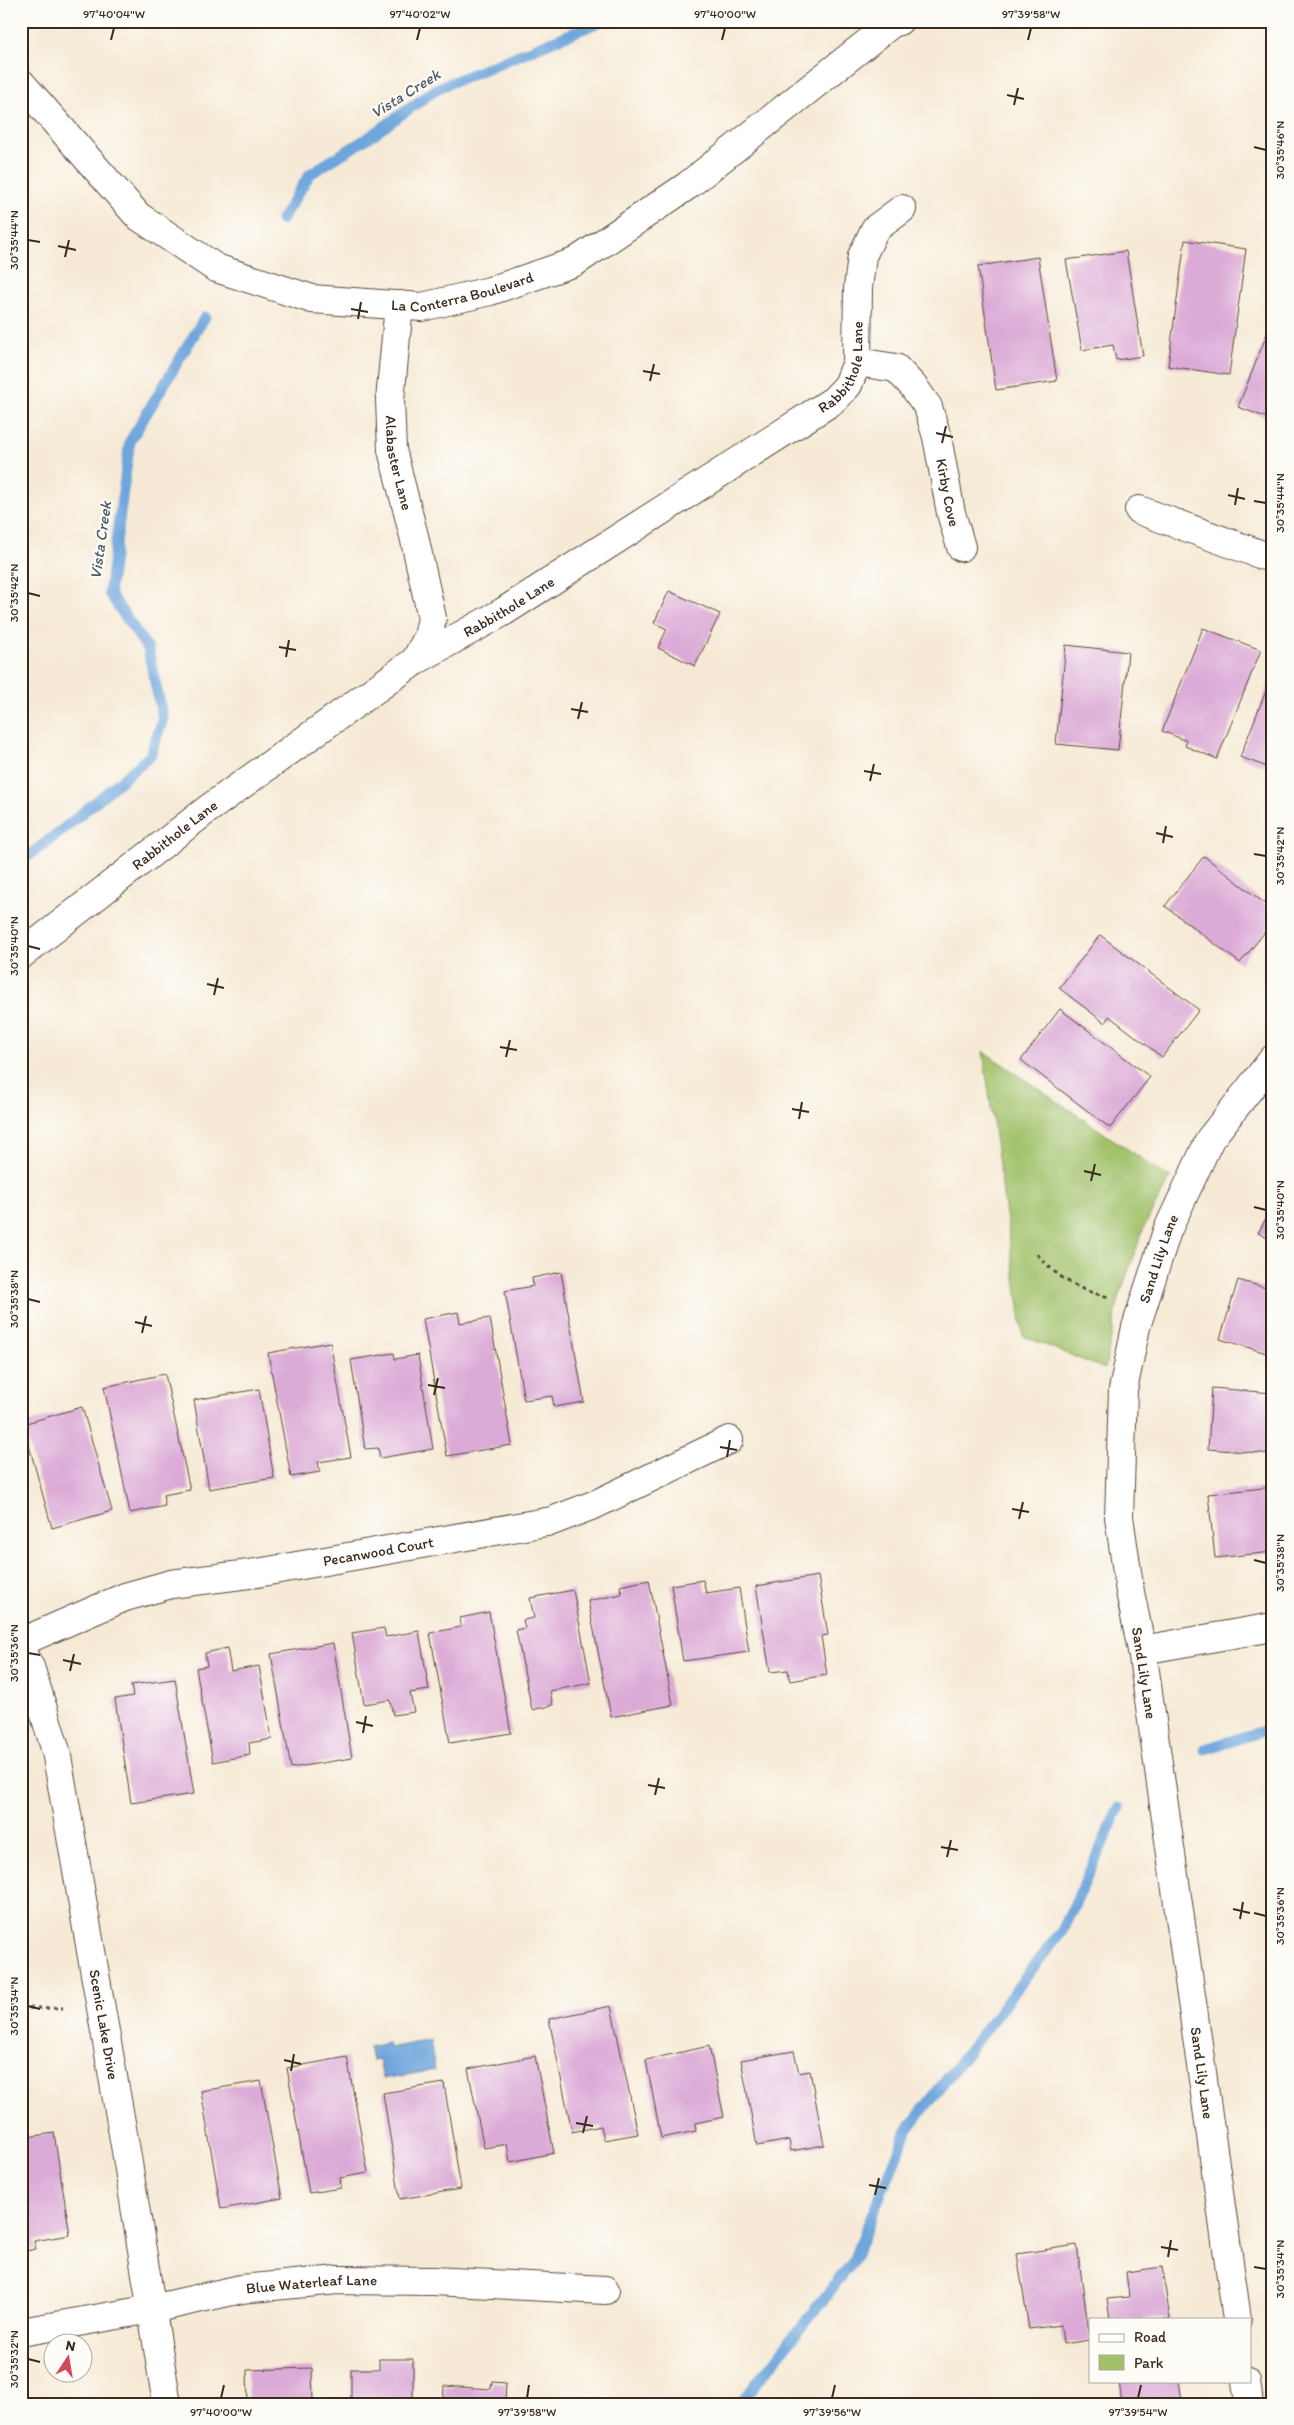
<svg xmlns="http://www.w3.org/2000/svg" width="1294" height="2425" font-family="Itim,sans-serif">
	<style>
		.green { fill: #a0c169; stroke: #6e7644 }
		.water { fill: #6da5dc; stroke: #54687d }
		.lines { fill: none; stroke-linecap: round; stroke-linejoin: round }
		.stream { stroke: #6da5dc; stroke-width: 11 }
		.building { fill: #dcaad7 }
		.minor-casing { stroke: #57473a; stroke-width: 30 }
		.path { stroke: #57473a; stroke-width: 3; stroke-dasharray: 4 4; stroke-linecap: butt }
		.minor { stroke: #fff; stroke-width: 28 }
		.ticks { fill: none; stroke: #3b2a1e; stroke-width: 2 }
		.labels { text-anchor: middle; stroke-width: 4.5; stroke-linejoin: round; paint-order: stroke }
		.street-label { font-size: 15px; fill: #3b2a1e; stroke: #fdfcf7 }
		.water-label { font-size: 16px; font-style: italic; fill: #4f5b6a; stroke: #fdfcf7 }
		.neatline { fill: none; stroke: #3b2a1e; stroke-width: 2 }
		.ticks-label { font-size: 12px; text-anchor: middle; fill: #3b2a1e }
	</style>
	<rect width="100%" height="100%" fill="#fdfcf7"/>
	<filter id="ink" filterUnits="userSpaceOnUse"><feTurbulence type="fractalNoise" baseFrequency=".02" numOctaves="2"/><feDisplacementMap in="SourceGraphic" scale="10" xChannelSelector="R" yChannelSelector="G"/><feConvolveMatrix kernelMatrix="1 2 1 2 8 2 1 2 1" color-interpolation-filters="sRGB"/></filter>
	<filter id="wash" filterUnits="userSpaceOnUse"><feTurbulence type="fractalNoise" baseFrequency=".0096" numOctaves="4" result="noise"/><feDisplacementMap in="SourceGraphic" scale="20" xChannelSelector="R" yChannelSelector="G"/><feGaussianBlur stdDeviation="1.12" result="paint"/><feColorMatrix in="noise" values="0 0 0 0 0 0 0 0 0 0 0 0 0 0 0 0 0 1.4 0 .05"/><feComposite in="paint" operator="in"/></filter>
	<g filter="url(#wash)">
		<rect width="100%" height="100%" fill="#f6ead6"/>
		<path class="green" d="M983,1051l187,127 -26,49 -25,70 -14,72 -82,-33z"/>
		<path class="water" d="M430,2040l5,30 -52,9 -4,-20 -7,1 -3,-13 19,-4 1,5z"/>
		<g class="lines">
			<path class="stream" d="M281,220l29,-46 64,-40 64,-46 164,-67
				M21,861l34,-25 95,-80 13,-37 -15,-70 -39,-56 21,-152 75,-124
				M1205,1749l68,-21
				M740,2404l112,-141 56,-134 155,-200 56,-121"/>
		</g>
		<g id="blocks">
			<path class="building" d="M1185,240l61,9 -17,126 -61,-9z
				M1126,251l17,105 -27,4 -3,-15 -31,5 -16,-90z
				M1038,257l19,124 -61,9 -18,-124z
				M1273,319v101l-35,-13z
				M669,591l51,23 -25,52 -37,-18 9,-19 -13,-6z
				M1203,628l58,22 -44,109 -32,-13 2,-5 -25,-10z
				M1066,645l62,7 -10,98 -62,-6z
				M1273,673v96l-33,-12z
				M1204,856l69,54v12l-33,41 -75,-57z
				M1100,935l99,75 -37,47 -53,-41 -4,7 -46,-35z
				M1060,1009l90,68 -40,51 -89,-68z
				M1273,1206v35l-15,-8z
				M561,1272l23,130 -30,5 -2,-11 -28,4 -19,-109 28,-5 -1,-8z
				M1238,1280l35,10v65l-53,-16z
				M458,1312l2,11 30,-5 22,127 -65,11 -24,-137z
				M330,1342l21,115 -33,5 2,10 -29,5 -23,-124z
				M394,1353l1,6 23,-4 15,94 -53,9 -2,-10 -13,1 -14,-89z
				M165,1374l25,116 -27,5 2,11 -35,7 -26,-126z
				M1212,1388l61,5v61l-65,-5z
				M259,1389l15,89 -65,11 -15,-89z
				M82,1407l30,104 -60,17 -29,-104z
				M1273,1487v65l-58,6 -7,-64z
				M818,1576l10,59 -7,1 6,39 -37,6 -2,-11 -18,2 -14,-86z
				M649,1580l24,125 -62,12 -23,-116 34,-7 -2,-8z
				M703,1580l3,13 33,-5 10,64 -66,9 -12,-76z
				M573,1590l18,93 -41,8 3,14 -21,5 -16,-80 9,-2 -2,-8 11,-2 -4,-20z
				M489,1612l22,121 -61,10 -20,-110 31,-6 -1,-9z
				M384,1628l2,9 33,-6 10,59 -19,3 4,19 -21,3 -3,-15 -26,4 -12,-71z
				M333,1643l19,115 -61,10 -20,-114z
				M227,1648l4,23 28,-5 13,73 -23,4 1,12 -37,7 -17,-94 11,-2 -2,-13z
				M175,1679l19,115 -63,9 -16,-104 18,-3 -2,-11z
				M611,2006l27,128 -34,6 -3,-14 -29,6 -23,-113z
				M709,2046l15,71 -29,6 1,8 -35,7 -15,-78z
				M794,2051l5,22 11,-2 14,74 -33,6 -2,-11 -32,6 -16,-86z
				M535,2056l19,97 -44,9 -3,-18 -23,4 -16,-79z
				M347,2057l21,116 -28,5 1,10 -32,5 -22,-125z
				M261,2081l21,117 -61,11 -20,-118z
				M444,2083l17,106 -61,10 -17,-106z
				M54,2133l16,102 -36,6 2,8 -15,3v-114z
				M1077,2245l13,95 -27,4 -2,-19 -32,4 -12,-75z
				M1162,2267l8,52h-60l-3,-20 22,-2 -3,-25z
				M379,2359h34v45h-62v-35h28z
				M312,2368l1,36h-65l-1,-34z
				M1119,2381h60l3,20 -18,3h-42z
				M492,2382l14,1 -1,21h-62l1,-18 47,3z"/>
		</g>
	</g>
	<g filter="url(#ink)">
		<use href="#blocks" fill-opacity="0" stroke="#57473a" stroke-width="1"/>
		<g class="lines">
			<defs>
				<g id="minor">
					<path id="s1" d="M21,83l117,133 78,52 96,31 110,8 68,-16 85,-29 112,-76 204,-162 8,-3"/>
					<path id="s2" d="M399,305l-9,95 2,50 22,86 18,82 -4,19 -13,24"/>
					<path id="s3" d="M857,362l39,6 17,18 15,21 9,30 14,76 10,34"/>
					<path d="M1139,510l134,49"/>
					<path id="s4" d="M21,955l187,-146 207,-148 88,-49 331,-212 14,-15 9,-23 1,-74 4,-32 13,-27 27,-20"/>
					<path id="s5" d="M21,1642l104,-45 46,-13 86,-11 295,-52 44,-17 133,-64"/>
					<path d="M1142,1650l131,-23"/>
					<path id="s6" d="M21,1651l9,16 26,84 70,400 41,253"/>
					<path id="s7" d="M1237,2319l-95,-669 -12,-58 -11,-75 4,-127 13,-63 31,-96 43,-92 63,-80"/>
					<path id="s8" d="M21,2332l131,-23 89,-20 97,-9 95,1 172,9"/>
					<path d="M1246,2381l3,23"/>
				</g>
			</defs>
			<use href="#minor" class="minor-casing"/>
			<path class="path" d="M1037,1254c21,24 41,37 73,43
				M21,2008h42"/>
			<use href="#minor" class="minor"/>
		</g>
	</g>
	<path class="ticks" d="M111,40l3,-12M417,40l3,-12M722,40l3,-12M1028,40l3,-12M1007,95l17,4M1014,105l4,-17M1254,147l12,3M28,240l12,2M58,246l18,4M65,257l4,-17M351,309l17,3M358,319l3,-17M643,371l17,3M650,381l4,-17M936,433l17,4M942,443l4,-17M1228,495l17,4M1254,501l12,2M1235,505l3,-17M28,593l12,3M279,647l17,3M286,657l3,-17M571,709l17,3M578,719l4,-17M864,771l17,3M870,781l4,-17M1156,833l17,4M1163,843l3,-17M1254,854l12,2M28,946l12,3M207,984l17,4M214,995l4,-17M500,1047l17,3M506,1057l4,-17M792,1109l17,3M799,1119l3,-17M1084,1171l17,4M1091,1181l4,-17M1254,1207l12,3M28,1299l12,3M135,1322l17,4M142,1333l4,-17M428,1385l17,3M434,1395l4,-17M720,1447l17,3M727,1457l3,-17M1012,1509l17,3M1019,1519l4,-17M1254,1560l12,3M28,1653l12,2M63,1660l18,4M70,1671l4,-17M356,1722l17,4M363,1733l3,-17M648,1785l17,3M655,1795l4,-17M941,1847l17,3M947,1857l4,-17M1233,1909l17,4M1254,1913l12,3M1240,1919l3,-17M28,2006l12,3M284,2060l17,4M291,2071l3,-17M576,2123l17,3M583,2133l4,-17M869,2185l17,3M875,2195l4,-17M1161,2247l17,3M1168,2257l3,-17M1254,2267l12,2M28,2359l12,3M221,2398l3,-13M527,2398l2,-13M832,2398l3,-13M1138,2398l3,-13"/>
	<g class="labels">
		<g class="street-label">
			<text dy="5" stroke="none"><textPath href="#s1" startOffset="524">La Conterra Boulevard</textPath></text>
			<text dy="5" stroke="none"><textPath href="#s4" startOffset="1020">Rabbithole Lane</textPath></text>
			<text dy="5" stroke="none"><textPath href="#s2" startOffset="159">Alabaster Lane</textPath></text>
			<text dy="5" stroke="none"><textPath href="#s3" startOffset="178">Kirby Cove</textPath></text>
			<text dy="5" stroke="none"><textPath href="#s4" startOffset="600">Rabbithole Lane</textPath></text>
			<text dy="5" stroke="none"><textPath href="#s4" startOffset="195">Rabbithole Lane</textPath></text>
			<text dy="5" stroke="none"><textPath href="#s7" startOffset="1074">Sand Lily Lane</textPath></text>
			<text dy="5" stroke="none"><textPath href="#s5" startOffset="371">Pecanwood Court</textPath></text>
			<text transform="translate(1144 1673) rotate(81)" y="5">Sand Lily Lane</text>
			<text dy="5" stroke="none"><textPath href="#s6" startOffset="384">Scenic Lake Drive</textPath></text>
			<text transform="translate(1202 2073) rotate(82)" y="5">Sand Lily Lane</text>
			<text dy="5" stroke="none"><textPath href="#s8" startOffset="295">Blue Waterleaf Lane</textPath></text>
		</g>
		<g class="water-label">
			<text transform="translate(405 93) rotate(-32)" y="6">Vista Creek</text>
			<text transform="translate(100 540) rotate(-82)" y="6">Vista Creek</text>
		</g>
	</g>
	<rect width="1294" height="2425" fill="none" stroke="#fdfcf7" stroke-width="55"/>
	<rect x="1089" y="2318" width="162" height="65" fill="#fdfcf7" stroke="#afa8a0"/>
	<rect x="1099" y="2334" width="25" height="8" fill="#ffffff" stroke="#afa8a0"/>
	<text x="1134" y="2342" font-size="15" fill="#3b2a1e">Road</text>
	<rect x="1099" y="2355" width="25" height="15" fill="#a0c169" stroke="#afa8a0"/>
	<text x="1134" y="2368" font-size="15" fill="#3b2a1e">Park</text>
	<g transform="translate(68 2358) rotate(12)"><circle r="24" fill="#fdfcf7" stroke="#afa8a0"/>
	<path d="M0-4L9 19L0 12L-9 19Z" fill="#d1495b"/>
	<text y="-8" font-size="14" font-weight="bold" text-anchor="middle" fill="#3b2a1e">N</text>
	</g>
	<rect x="28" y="28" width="1238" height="2370" class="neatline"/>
	<g class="ticks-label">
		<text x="114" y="18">97°40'04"W</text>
		<text x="420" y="18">97°40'02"W</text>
		<text x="725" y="18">97°40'00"W</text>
		<text x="1031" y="18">97°39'58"W</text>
		<text transform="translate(1280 150) rotate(-90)" y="4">30°35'46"N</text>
		<text transform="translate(14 240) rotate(-90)" y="4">30°35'44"N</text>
		<text transform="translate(1280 503) rotate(-90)" y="4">30°35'44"N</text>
		<text transform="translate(14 593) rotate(-90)" y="4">30°35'42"N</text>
		<text transform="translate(1280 856) rotate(-90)" y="4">30°35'42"N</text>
		<text transform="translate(14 946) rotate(-90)" y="4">30°35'40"N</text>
		<text transform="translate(1280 1210) rotate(-90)" y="4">30°35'40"N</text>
		<text transform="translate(14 1299) rotate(-90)" y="4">30°35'38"N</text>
		<text transform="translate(1280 1563) rotate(-90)" y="4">30°35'38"N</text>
		<text transform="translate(14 1653) rotate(-90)" y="4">30°35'36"N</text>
		<text transform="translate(1280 1916) rotate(-90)" y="4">30°35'36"N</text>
		<text transform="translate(14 2006) rotate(-90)" y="4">30°35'34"N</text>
		<text transform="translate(1280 2269) rotate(-90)" y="4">30°35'34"N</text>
		<text transform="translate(14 2359) rotate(-90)" y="4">30°35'32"N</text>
		<text x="221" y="2416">97°40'00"W</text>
		<text x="527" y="2416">97°39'58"W</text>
		<text x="832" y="2416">97°39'56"W</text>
		<text x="1138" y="2416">97°39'54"W</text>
	</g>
</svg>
